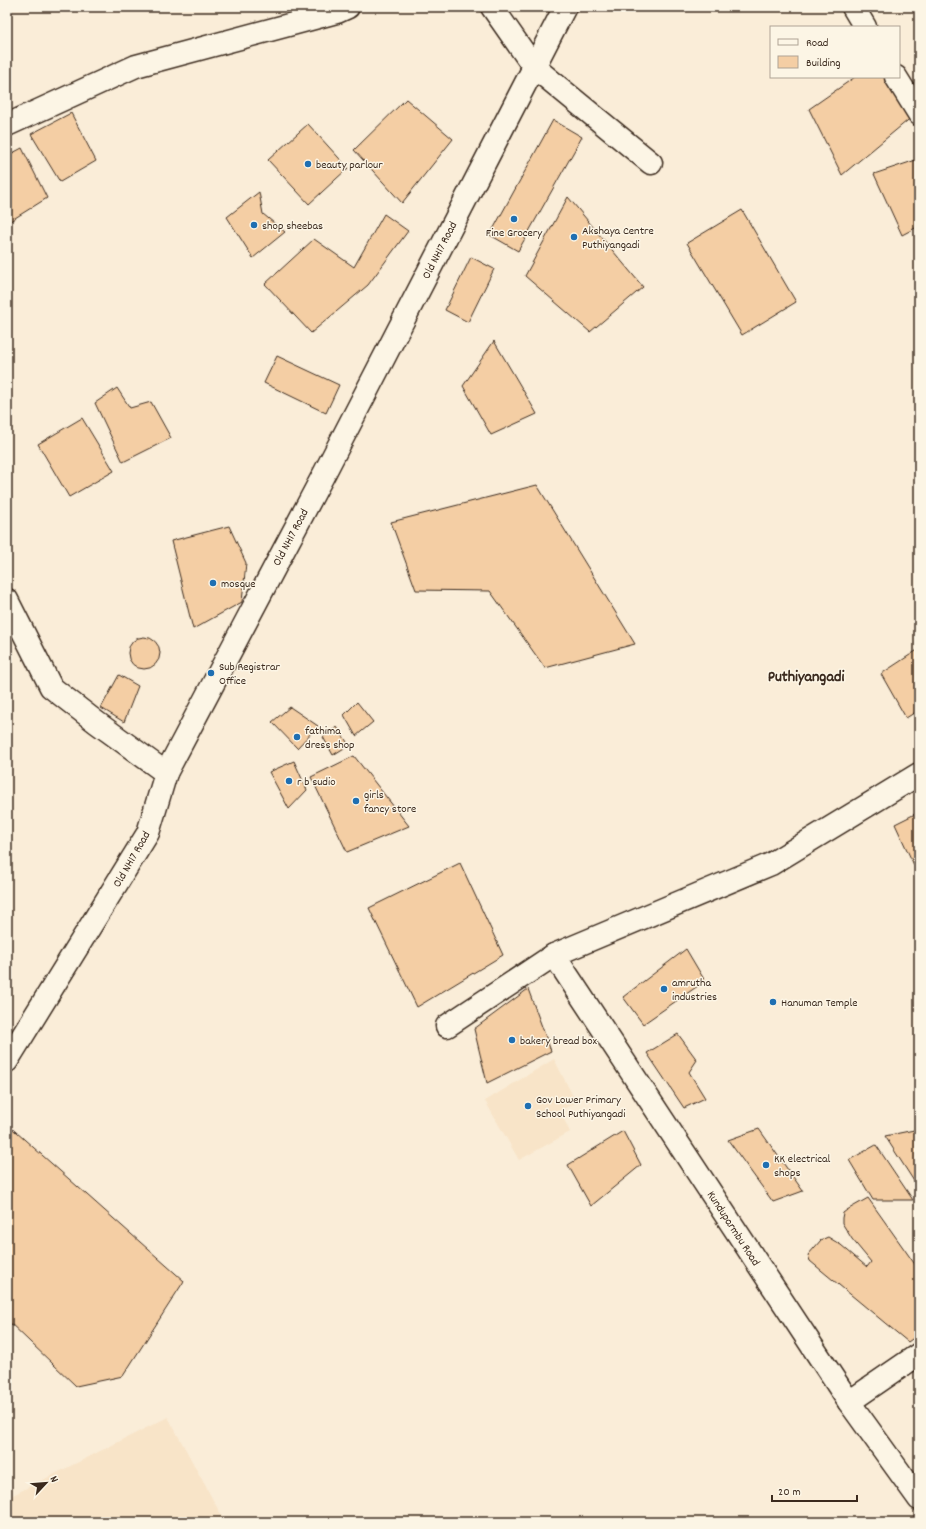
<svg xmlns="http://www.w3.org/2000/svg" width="926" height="1529" font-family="Dekko,sans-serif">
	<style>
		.built { fill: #f8e4c8 }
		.building { fill: #f4cea4; stroke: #3b2a1e }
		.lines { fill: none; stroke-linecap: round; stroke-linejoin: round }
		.minor-casing { stroke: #3b2a1e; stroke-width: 25 }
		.major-casing { stroke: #3b2a1e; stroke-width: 25 }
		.minor { stroke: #fcf5e5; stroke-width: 22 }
		.major { stroke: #fcf5e5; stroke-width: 22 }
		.poi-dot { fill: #1f6fb2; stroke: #fcf5e5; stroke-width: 1.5 }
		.labels { text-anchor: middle; stroke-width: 3; stroke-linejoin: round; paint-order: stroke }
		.poi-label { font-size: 12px; fill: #3b2a1e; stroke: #fcf5e5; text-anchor: start }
		.street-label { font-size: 12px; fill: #3b2a1e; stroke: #fcf5e5 }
		.district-label { font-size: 16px; font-weight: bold; fill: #3b2a1e; stroke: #fcf5e5 }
	</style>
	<rect width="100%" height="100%" fill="#faedd8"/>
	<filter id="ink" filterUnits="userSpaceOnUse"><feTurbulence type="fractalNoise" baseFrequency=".025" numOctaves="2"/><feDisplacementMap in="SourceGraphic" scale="8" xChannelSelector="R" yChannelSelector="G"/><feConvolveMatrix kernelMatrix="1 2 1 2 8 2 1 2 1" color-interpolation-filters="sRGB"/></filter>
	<g filter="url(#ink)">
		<path class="built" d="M554,1059l22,43 -16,9 10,21 -51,28 -34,-59z
			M168,1417l57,105h-218v-24z"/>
		<path class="building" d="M855,77h44l20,34 -77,64 -33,-66z
			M406,99l47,40 -51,64 -48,-53z
			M71,113l25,48 -36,21 -29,-48z
			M553,120l29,17 -64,114 -28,-16z
			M308,124l40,44 -39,36 -41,-44z
			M22,148l25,50 -40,25v-67z
			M919,159v67l-17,9 -28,-61z
			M259,192l4,22 22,18 -32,26 -26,-41z
			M568,197l75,90 -53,45 -65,-56z
			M742,210l54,92 -54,33 -55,-92z
			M384,214l24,17 -40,54 -57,48 -46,-49 49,-45 40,28z
			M471,257l23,12 -26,53 -23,-12z
			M494,341l43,73 -46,21 -28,-49z
			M277,356l62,29 -13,28 -62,-30z
			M117,388l13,20 21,-6 20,36 -48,24 -28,-59z
			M82,418l32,53 -45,26 -31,-53z
			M537,485l98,159 -90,24 -55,-77 -74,-1 -25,-68z
			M229,526l17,37 -4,39 -49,27 -22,-88z
			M128 653a16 16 0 1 1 32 0a16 16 0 1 1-32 0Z
			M919,649v61l-13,8 -25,-44z
			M119,675l19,11 -14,36 -23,-14z
			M357,702l16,20 -17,14 -12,-21z
			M290,707l28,19 -21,22 -25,-26z
			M337,727l12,18 -16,10 -10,-18z
			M354,756l55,70 -62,26 -36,-75z
			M294,761l13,29 -18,19 -20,-37z
			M919,812v64l-24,-52z
			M460,863l43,92 -86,52 -48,-99z
			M686,949l19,32 -62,43 -20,-27z
			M528,989l23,62 -64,32 -13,-54z
			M678,1034l19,26 -8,12 16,26 -21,10 -37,-55z
			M7,1124l177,157 -61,95 -47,10 -69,-66z
			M759,1129l44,62 -30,11 -45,-62z
			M919,1129v60l-34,-53z
			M623,1131l18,34 -50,41 -23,-41z
			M876,1145l37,55h-40l-24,-40z
			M868,1198l51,72v64l-11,8 -98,-81 -2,-6 13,-15 7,-3 13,8 26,22 4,-5 -19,-23 -10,-16v-5l1,-5 4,-3z"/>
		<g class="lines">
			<defs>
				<path id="minor" d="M492,7l42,60 117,96
					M853,7l12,20
					M896,77l23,37
					M7,125l129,-59 201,-54 11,-5
					M7,600l44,87 45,35 70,51
					M447,1026l107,-71 217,-91 148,-90
					M849,1402l70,-48"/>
				<path id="major" d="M554,955l295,447 70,97
					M7,1061l141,-228 18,-60 159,-301 240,-465"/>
			</defs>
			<use href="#minor" class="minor-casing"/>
			<use href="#major" class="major-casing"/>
			<use href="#minor" class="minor"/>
			<use href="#major" class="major"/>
		</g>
	</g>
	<g class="poi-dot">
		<circle cx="308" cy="164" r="4"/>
		<circle cx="514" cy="219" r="4"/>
		<circle cx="254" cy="225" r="4"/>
		<circle cx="574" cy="237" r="4"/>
		<circle cx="213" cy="583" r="4"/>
		<circle cx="211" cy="673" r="4"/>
		<circle cx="297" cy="737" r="4"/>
		<circle cx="289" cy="781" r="4"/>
		<circle cx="356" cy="801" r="4"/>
		<circle cx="664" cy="989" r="4"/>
		<circle cx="773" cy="1002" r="4"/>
		<circle cx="512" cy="1040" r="4"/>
		<circle cx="528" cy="1106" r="4"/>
		<circle cx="766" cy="1165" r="4"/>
	</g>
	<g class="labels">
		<g class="poi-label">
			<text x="316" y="168">beauty parlour</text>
			<text x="262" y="229">shop sheebas</text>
			<text x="582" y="234">Akshaya Centre<tspan x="582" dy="14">Puthiyangadi</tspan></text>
			<text x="514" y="236" text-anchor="middle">Fine Grocery</text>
			<text x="221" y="587">mosque</text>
			<text x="219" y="670">Sub Registrar<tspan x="219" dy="14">Office</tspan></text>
			<text x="305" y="734">fathima<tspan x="305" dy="14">dress shop</tspan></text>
			<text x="297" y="785">r b sudio</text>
			<text x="364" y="798">girls<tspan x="364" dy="14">fancy store</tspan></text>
			<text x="672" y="986">amrutha<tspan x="672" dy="14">industries</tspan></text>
			<text x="781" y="1006">Hanuman Temple</text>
			<text x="520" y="1044">bakery bread box</text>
			<text x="536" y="1103">Gov Lower Primary<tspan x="536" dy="14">School Puthiyangadi</tspan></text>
			<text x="774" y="1162">KK electrical<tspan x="774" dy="14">shops</tspan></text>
		</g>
		<g class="street-label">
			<text transform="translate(439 250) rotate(-63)" y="4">Old NH17 Road</text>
			<text transform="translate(290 537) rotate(-62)" y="4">Old NH17 Road</text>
			<text transform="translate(131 859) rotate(-60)" y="4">Old NH17 Road</text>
			<text transform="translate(734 1228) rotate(57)" y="4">Kunduparmbu Road</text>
		</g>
		<g class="district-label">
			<text x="806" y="681">Puthiyangadi</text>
		</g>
	</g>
	<rect width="926" height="1529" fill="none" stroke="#fcf5e5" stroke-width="24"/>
	<rect x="12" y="12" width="902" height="1505" fill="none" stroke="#3b2a1e" stroke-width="1.5" filter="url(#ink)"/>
	<rect x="770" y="26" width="130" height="52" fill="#fcf5e5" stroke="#afa495"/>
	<rect x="778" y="39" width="20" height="6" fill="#fcf5e5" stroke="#afa495"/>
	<text x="806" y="46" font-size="12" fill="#3b2a1e">Road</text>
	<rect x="778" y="56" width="20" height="12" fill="#f4cea4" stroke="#afa495"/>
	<text x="806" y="66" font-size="12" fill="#3b2a1e">Building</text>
	<g transform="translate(46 1483) rotate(64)" stroke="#fcf5e5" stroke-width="3" paint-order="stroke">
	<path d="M0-3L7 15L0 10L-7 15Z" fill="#3b2a1e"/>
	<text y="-6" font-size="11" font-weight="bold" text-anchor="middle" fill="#3b2a1e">N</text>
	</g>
	<path d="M772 1495v6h85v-6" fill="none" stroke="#3b2a1e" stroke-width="2"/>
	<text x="778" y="1495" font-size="12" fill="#3b2a1e" stroke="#fcf5e5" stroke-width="3" paint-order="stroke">20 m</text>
</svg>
